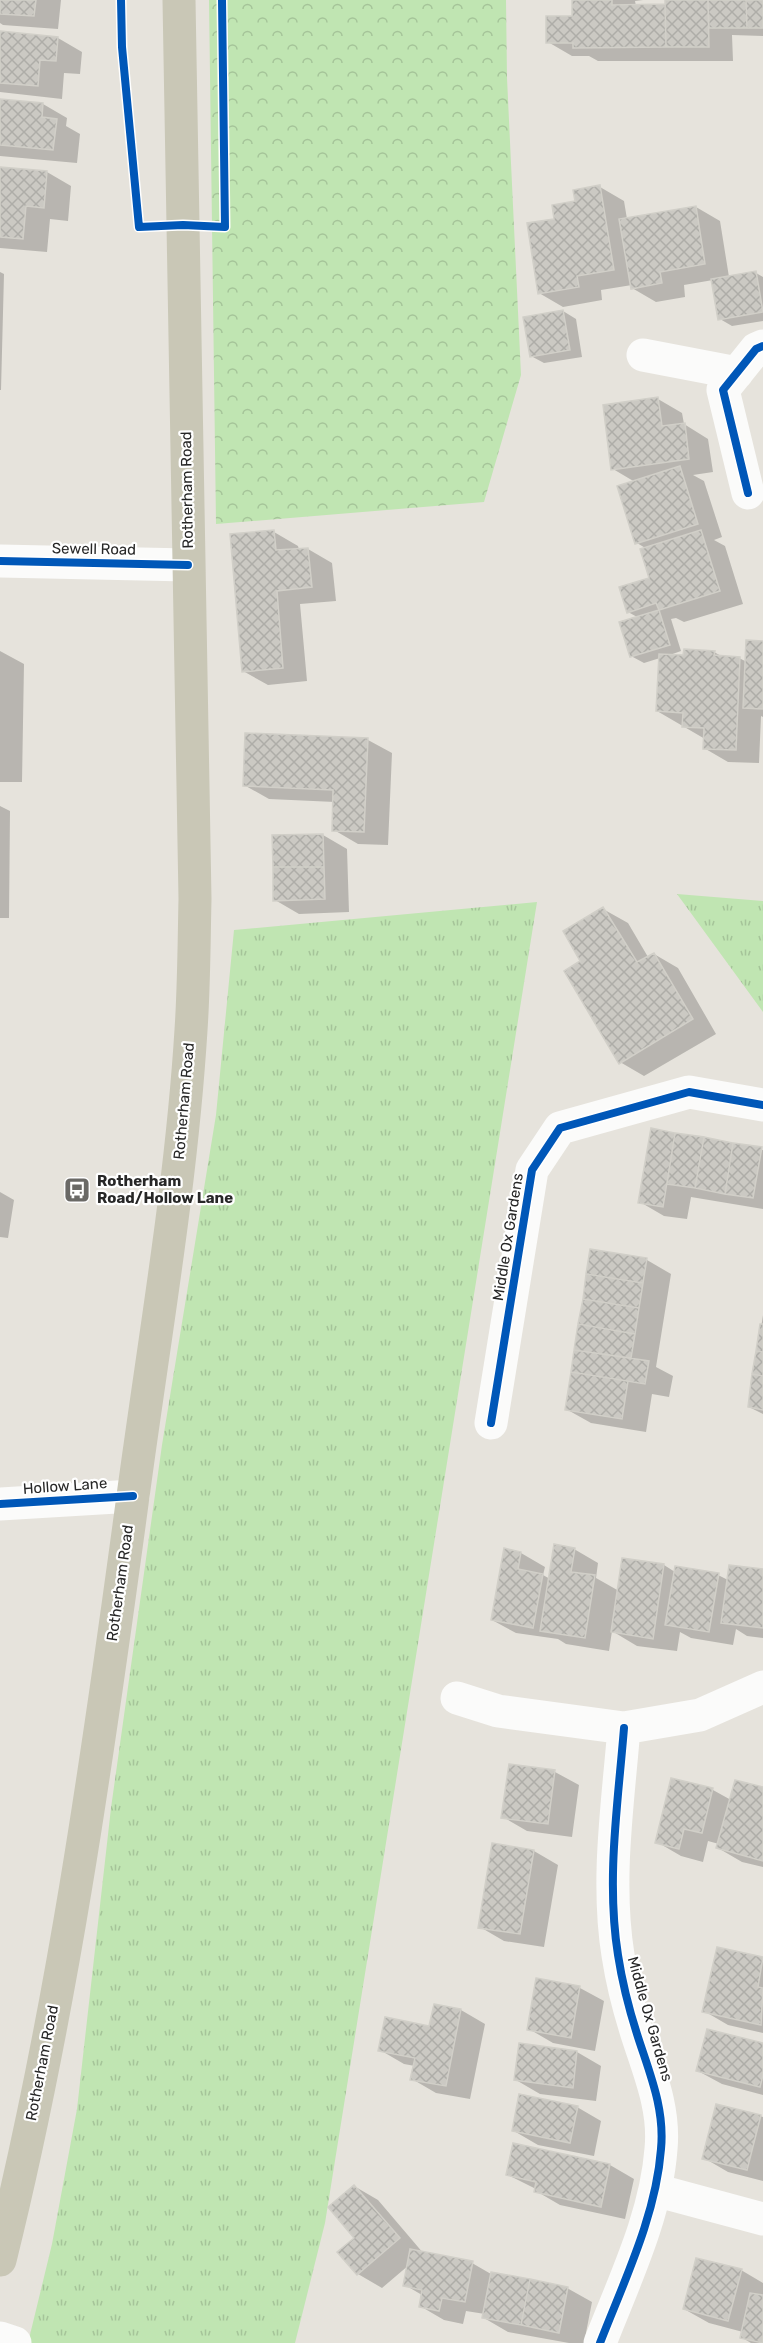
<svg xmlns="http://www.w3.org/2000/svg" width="763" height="2343" font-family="Rubik,sans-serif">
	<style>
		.grass { fill: url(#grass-tufts) }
		.forest { fill: url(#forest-crowns) }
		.shadow { fill: #0003 }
		.building { fill: url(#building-cross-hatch); stroke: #d1cfc8; stroke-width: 1.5 }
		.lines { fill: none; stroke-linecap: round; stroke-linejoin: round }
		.minor { stroke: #fbfbfa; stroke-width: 33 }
		.major { stroke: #c9c7b6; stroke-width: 33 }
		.cycleway-casing { stroke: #fff; stroke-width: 11 }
		.cycleway { stroke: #0057b8; stroke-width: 8 }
		.labels { text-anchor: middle; stroke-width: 4.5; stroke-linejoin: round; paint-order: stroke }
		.street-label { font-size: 15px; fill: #272727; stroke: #fff }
		.poi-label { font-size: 15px; font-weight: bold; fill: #272727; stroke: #fff; text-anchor: start }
	</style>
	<defs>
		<pattern id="grass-tufts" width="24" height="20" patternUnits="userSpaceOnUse" patternTransform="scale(1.5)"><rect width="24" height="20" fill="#c0e5b2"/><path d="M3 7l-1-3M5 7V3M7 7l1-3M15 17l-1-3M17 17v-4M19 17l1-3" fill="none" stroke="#a5c499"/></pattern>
		<pattern id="forest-crowns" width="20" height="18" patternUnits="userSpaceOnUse" patternTransform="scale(1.5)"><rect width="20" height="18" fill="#c0e5b2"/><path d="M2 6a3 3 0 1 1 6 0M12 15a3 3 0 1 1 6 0" fill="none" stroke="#a5c499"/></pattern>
		<pattern id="building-cross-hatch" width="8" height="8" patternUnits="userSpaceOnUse" patternTransform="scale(1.5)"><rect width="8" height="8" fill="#cbc9c3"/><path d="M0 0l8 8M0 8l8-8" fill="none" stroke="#aeada8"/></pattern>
	</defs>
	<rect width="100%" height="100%" fill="#e6e3dc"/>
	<path class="grass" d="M677,894l86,7v111z
		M537,902l-212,1321 -30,120h-267l24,-99 25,-135 34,-301 51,-363 54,-330 18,-185z"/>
	<path class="forest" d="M209,0h297l1,78 14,297 -37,127 -268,22z"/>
	<path class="shadow" d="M0,0h61l-3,29 -55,-4 -3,-2z
		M573,0h70l-8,1 1,5h30v-6h97v36l-31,-1 1,26h-135l-9,-5h-17l-24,-14 25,-25z
		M0,33l58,5 24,14 -2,22 -16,-1 -2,26 -62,-7z
		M0,101l43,3 24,14 -1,8 14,8 -3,29 -77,-7z
		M0,169l47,3 24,14 -3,35 -18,-2 -3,33 -47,-4z
		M600,187l24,14 3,18 69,-12 24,14 9,56 27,-4 7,4v44l-31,5 -12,-7 -7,-39 -29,5 1,12 -29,5 -24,-14v-3l-31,5 1,10 -39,7 -24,-14 17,-72 21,-19z
		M0,272l4,2 -3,116h-1z
		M563,311l13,8 6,38 -38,6 -13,-7z
		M658,399l24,14 2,11 24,15 5,33 -20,3 11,6 18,56 -8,3 11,6 18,58 -59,18 -8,-4 -5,1 10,32 -14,5 18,1 29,-5 9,5 16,1 8,4 16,-20v75l-2,-1 -2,47 -31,-1 -24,-14 1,-9 -48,-28 3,-53 -16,5 -13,-7 8,-38 -11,-6 22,-33 -3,-30 -10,-6 -2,-61 -22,-13z
		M274,532l24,14 1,4 9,-1 24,14 4,38 -36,3 7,77 -39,4 -25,-14z
		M0,651l24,13 -2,118h-22z
		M368,740l24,13 -4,92 -30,-1 -24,-14 1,-28 -66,-3 -25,-14z
		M0,806l10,5 -1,107h-9z
		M323,835l24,14 2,63 -50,2 -24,-14z
		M603,909l25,14 20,34 6,-3 24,14 38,66 -72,42 -24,-14 -38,-101z
		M652,1130l111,20v59l-72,-12 -4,22 -23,-3 -24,-14z
		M0,1192l14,8 -6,38 -8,-1z
		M592,1251l55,9 24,14 -15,93 17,9 -4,21 -17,-3 -6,38 -55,-9 -25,-14z
		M763,1315v99l-14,-7z
		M574,1549l24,14 -2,15 23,13 45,-26 11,7 43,3 10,5 35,-10v68l-16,-2 -11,-7 -3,16 -42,-7 -11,-6 -3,19 -40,-5 -25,-15 -3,20 -43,-7 -8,-5 -42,-6 -24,-13 29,-67 24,14 -2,8 7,4z
		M555,1772l24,13 -7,52 -45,-6 -24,-14z
		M672,1780l41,10 18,10 32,-11v78l-21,-5 -24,-14 1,-4 -11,-3 -5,21 -22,-6 -24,-14z
		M534,1851l24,14 -14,82 -40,-6 -24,-14z
		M718,1948l45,10v75l-35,-8 -24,-14z
		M537,1980l43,8 24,13 -9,50 -42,-8 -24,-14z
		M435,2005l26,5 24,14 -15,75 -34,-6 -24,-14 3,-13 -11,-2 -24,-14 50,-23z
		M763,2044v51l-41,-11 -24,-13z
		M577,2052l24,14 -5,35 -56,-7 -24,-14z
		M577,2107l24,14 -7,35 -56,-11 -24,-14z
		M760,2116l3,1v64l-35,-9 -24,-14z
		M514,2145l96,20 24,14 -9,40 -65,-14 -24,-14v-2l-28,-14z
		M354,2186l24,14 46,54 48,9 19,11 76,14 25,14 -8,41h-15l-61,-11 -24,-14 1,-4 -19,-3 -3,13 -19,-4 -24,-14 2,-11 -17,-10 4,-20 -27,23 -24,-14z
		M741,2270l22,13v60h-12l-10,-6 2,-5 -34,-9 -25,-14z"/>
	<path class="building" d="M0,0h36l-2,16 -34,-2z
		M572,0h40v5l53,-1 1,43 -93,1v-5h-27v-27h26z
		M665,0h43l1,47h-43z
		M708,0h38l1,28h-38z
		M746,0h17v28h-16z
		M0,31l58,6 -2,24 -16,-1 -2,26 -38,-3z
		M0,99l43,4 -1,14 15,2 -4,31 -53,-5z
		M0,167l47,4 -3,37 -18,-2 -3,33 -23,-2z
		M600,185l14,85 -37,6 2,11 -41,7 -11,-71 27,-4 -2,-14 23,-4 -2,-11z
		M696,206l9,58 -45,8 2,11 -31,6 -12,-70z
		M756,271l7,41 -45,8 -7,-41z
		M563,310l7,40 -40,7 -7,-40z
		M658,397l4,29 23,-3 4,36 -78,11 -8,-65z
		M680,466l18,58 -63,20 -18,-58z
		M274,530l2,20 32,-2 4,39 -35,4 6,77 -41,4 -12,-138z
		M701,530l19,61 -61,19 -3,-7 -29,10 -8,-26 30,-9 -9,-29z
		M659,610l11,35 -40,12 -11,-35z
		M746,640l17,1v68l-20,-1z
		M684,649l31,2 -1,4 26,2 -4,93 -33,-1 1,-21 -22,-1 1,-14 -27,-2 3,-57 24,1z
		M245,733l123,5 -4,94 -32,-1 1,-41 -90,-4z
		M323,834l1,33h-51l-1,-32z
		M273,867h51l1,32 -52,2z
		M603,907l34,55 17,-9 39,66 -74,45 -55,-93 16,-10 -17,-30z
		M651,1128l24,5 -12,74 -25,-4z
		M675,1133l29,4 -9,51 -28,-4z
		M704,1137l29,6 -8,51 -30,-6z
		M733,1143l29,4 -9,51 -28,-4z
		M590,1249l57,9 -4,25 -57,-9z
		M586,1274l57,9 -4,25 -56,-9z
		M583,1299l56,9 -4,26 -57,-10z
		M578,1324l57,10 -4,24 -57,-8z
		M760,1324h3v28l-7,-1z
		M574,1350l75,11 -4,23 -74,-12z
		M756,1351l7,1v24l-11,-2z
		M571,1372l57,9 -6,38 -57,-9z
		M752,1374l11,2v34l-15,-3z
		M554,1544l21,4 -4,24 24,3 -10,63 -45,-7z
		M504,1548l17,4 -3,17 25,5 -10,54 -42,-8z
		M622,1558l42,6 -11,75 -42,-7z
		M729,1565l34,4v59l-42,-5z
		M675,1566l44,7 -10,59 -44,-7z
		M509,1764l46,6 -7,54 -47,-6z
		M671,1778l42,10 -11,45 -18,-4 -5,20 -24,-6z
		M735,1780l28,7v74l-47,-13z
		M492,1843l42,7 -14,84 -42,-6z
		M717,1947l46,10 -5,30 5,1 -2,37 -59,-13z
		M536,1978l44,8 -9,52 -44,-8z
		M434,2004l27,5 -15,77 -36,-6 5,-22 -37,-7 7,-34 44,9z
		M707,2029l56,14v32l-3,12 -64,-16z
		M519,2043l58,8 -4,37 -59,-8z
		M519,2094l59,12 -8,37 -58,-12z
		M716,2104l45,11 -14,55 -45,-11z
		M513,2143l97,21 -9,43 -67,-15 2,-10 -30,-7z
		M354,2185l46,53 -43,37 -20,-23 17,-14 -26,-31z
		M410,2249l63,12 -8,41 -23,-4 -3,13 -20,-4 3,-17 -19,-4z
		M696,2258l46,11 -14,52 -45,-12z
		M491,2272l39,7 -9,46 -39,-7z
		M530,2279l38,8 -9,46 -38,-8z
		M750,2293l13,2v48l-23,-5z"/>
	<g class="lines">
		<path class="minor" d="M643,355l94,18
			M748,493l-25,-103 33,-41 7,-3
			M0,561l188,4
			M491,1423l41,-253 28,-42 129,-36 74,13
			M0,1504l133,-8
			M457,1698l41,13 126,17 76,-13 63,-28
			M655,2190l108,29
			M0,2338l15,5
			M600,2343c24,-62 56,-127 61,-194 4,-41 -12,-77 -24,-115 -8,-25 -15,-53 -19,-79 -12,-75 0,-152 6,-227"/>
		<path class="major" d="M0,2260c61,-246 97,-498 131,-749 21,-160 50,-320 60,-481 3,-44 3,-88 4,-131l-16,-899"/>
		<defs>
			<path id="cycleway" d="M121,0l1,47 17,180 44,-2 42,2 -3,-227
				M748,493l-25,-103 33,-41 7,-3
				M0,561l188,4
				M491,1423l41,-253 28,-42 129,-36 74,13
				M0,1504l133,-8
				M600,2343c24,-62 56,-127 61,-194 4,-41 -12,-77 -24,-115 -8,-25 -15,-53 -19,-79 -12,-75 0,-152 6,-227"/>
		</defs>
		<use href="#cycleway" class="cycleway-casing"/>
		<use href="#cycleway" class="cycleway"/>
	</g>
	<defs>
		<symbol id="bus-square" viewBox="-11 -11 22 22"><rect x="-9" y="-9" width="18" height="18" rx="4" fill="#6a6966" stroke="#fff"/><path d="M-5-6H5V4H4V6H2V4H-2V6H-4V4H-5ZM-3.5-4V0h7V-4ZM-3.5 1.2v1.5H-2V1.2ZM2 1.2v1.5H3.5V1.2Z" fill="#fff"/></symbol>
	</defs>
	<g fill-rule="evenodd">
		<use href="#bus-square" x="62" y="1175" width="30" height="30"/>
	</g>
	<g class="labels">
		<g class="street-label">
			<text transform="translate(187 490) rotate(-91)" y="5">Rotherham Road</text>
			<text transform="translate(94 549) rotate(1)" y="5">Sewell Road</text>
			<text transform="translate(184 1101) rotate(-85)" y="5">Rotherham Road</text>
			<text transform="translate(508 1237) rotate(-81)" y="5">Middle Ox Gardens</text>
			<text transform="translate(65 1486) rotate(-4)" y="5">Hollow Lane</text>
			<text transform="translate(120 1583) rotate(-82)" y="5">Rotherham Road</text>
			<text transform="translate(650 2019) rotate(74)" y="5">Middle Ox Gardens</text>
			<text transform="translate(42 2063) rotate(-79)" y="5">Rotherham Road</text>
		</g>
		<g class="poi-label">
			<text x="97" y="1186">Rotherham<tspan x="97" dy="17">Road/Hollow Lane</tspan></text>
		</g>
	</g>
</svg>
